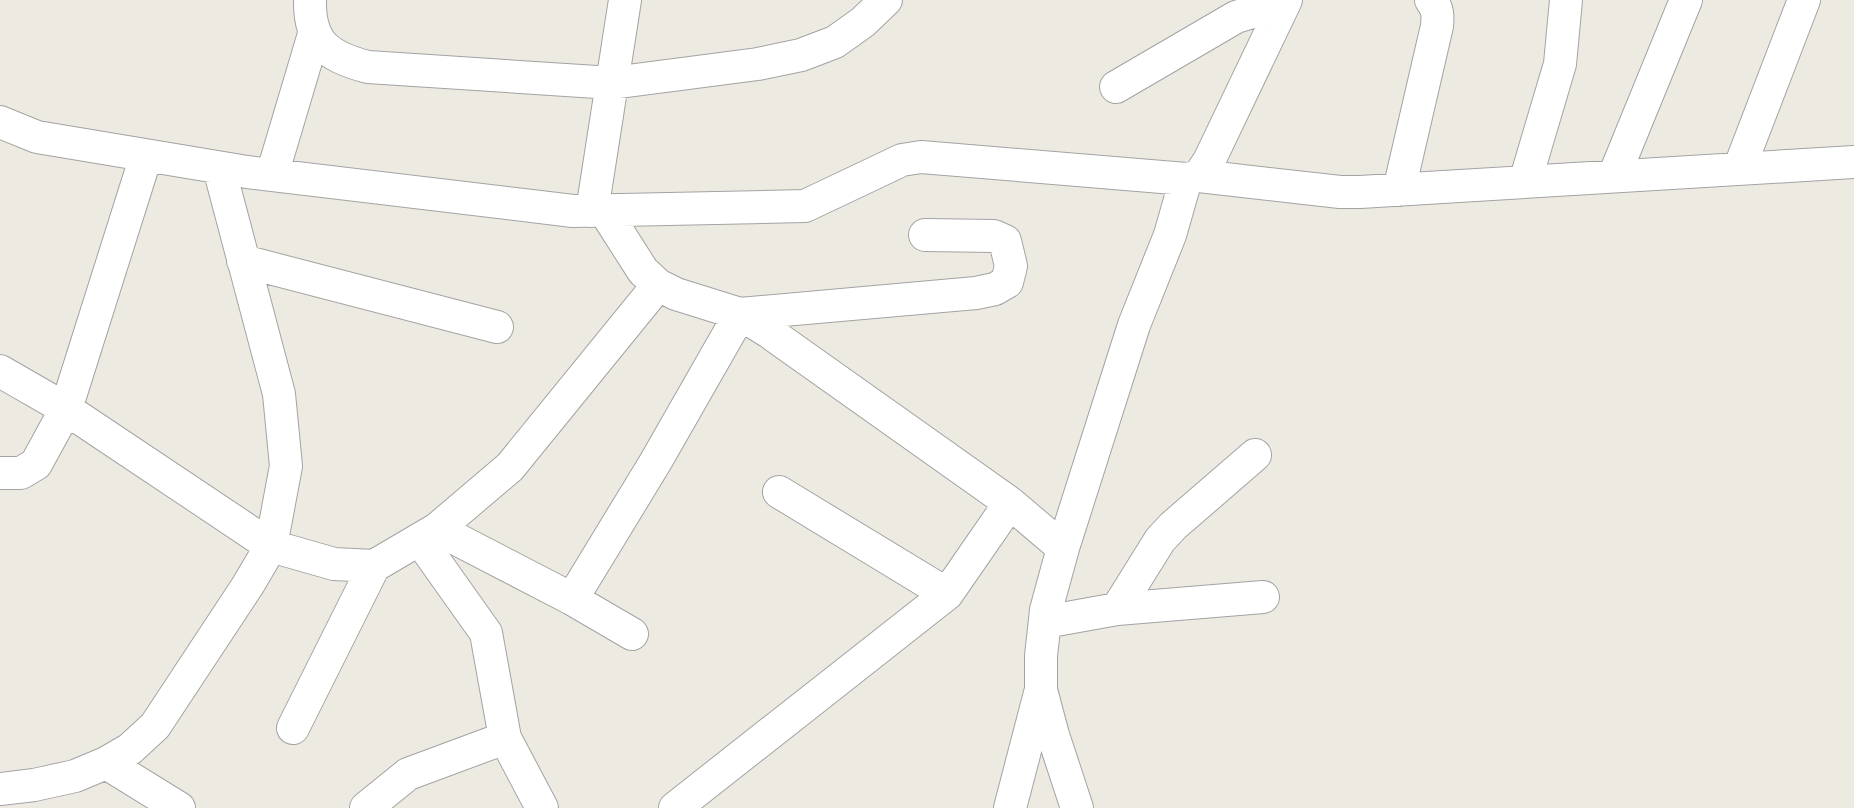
<svg xmlns="http://www.w3.org/2000/svg" width="1854" height="808" font-family="'Exo 2',sans-serif">
	<style>
		.lines { fill: none; stroke-linecap: round; stroke-linejoin: round }
		.minor-casing { stroke: #a3a3a3; stroke-width: 34 }
		.minor { stroke: #fff; stroke-width: 32 }
	</style>
	<rect width="100%" height="100%" fill="#edeae2"/>
	<g class="lines">
		<defs>
			<path id="minor" d="M310,0c-1,44 19,57 58,67l244,16 146,-19 43,-9 34,-13 28,-20 23,-22
				M1116,87l120,-70 16,-5 29,-2
				M0,122l37,15 210,35 326,39 232,-5 97,-46 19,-3 265,22 13,-3 10,-15 77,-161
				M1739,169l65,-169
				M272,175l42,-141
				M1199,176l141,16h20l494,-30
				M1614,176l72,-176
				M1525,182l35,-118 6,-64
				M1399,190l38,-164c1,-10 1,-17 -6,-26
				M604,210l39,61 15,14 18,9 64,20 29,18 241,171 53,45
				M592,211l33,-211
				M243,261l254,66
				M0,371l66,38 205,137 63,18 40,2 63,-37 73,-62 148,-182
				M0,473h21l15,-9 30,-55 80,-253
				M779,492l168,102
				M437,529l135,70 84,-138 84,-147 236,-21 19,-4 12,-7 4,-16 -6,-25 -11,-5 -69,-1
				M420,540l66,93 19,105 37,70
				M572,599l60,35
				M1117,609l43,-69 13,-14 82,-71
				M1045,622l72,-13 146,-12
				M293,728l81,-162
				M106,763l73,45
				M0,789l34,-4 41,-9 31,-13 24,-14 25,-23 93,-141 23,-39 15,-80 -7,-72 -60,-226
				M366,808l42,-34 97,-36
				M675,808l272,-214 63,-91
				M1010,808l30,-115
				M1077,808l-24,-73 -12,-45v-34l5,-46 17,-62 71,-223 36,-90 16,-56"/>
		</defs>
		<use href="#minor" class="minor-casing"/>
		<use href="#minor" class="minor"/>
	</g>
</svg>
